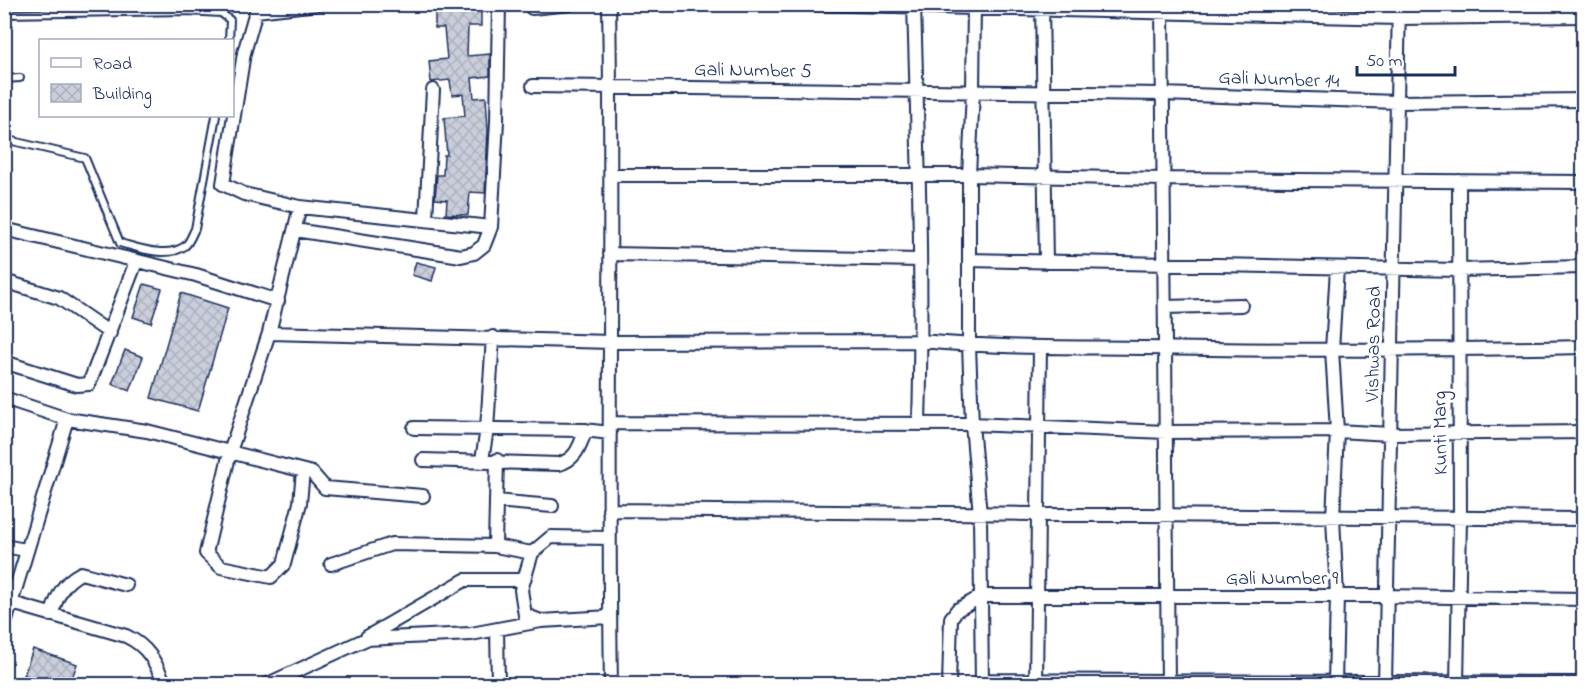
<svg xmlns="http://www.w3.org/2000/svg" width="1588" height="689" font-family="'Indie Flower',sans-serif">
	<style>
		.building { fill: url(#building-cross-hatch); stroke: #1b2f5e; stroke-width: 1.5 }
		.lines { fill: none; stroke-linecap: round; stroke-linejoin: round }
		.service-casing { stroke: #1b2f5e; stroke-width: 10 }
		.minor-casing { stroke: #1b2f5e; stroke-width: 16 }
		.service { stroke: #fff; stroke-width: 6 }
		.minor { stroke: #fff; stroke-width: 12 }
		.labels { text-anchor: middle; stroke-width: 6; stroke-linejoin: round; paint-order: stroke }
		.street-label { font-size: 20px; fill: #1b2f5e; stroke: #fff }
	</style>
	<defs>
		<pattern id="building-cross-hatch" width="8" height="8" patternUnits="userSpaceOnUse" patternTransform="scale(1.5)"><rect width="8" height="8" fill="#caceda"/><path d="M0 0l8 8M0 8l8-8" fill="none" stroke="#adb1be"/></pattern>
	</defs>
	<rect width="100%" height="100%" fill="#fff"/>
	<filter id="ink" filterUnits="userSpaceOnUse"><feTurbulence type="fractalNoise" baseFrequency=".0167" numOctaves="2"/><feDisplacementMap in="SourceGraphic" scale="12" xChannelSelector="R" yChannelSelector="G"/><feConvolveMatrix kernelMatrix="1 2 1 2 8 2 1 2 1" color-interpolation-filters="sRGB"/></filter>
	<g filter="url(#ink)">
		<path class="building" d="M449,4h16v5h16v17h-13l-1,30 23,-2v22l-18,2 2,20 12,-1 2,33 -3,63 -15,-1 -2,23 -22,-1 1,-14 -12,-1 2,-24h6l1,-20h3l-3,-37 21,-2 -2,-22 -11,1 -2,-15 -19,2 -2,-21 18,-2 -3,-31h-9v-17h14z
			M416,262l20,5 -4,14 -20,-6z
			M144,284l18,5 -11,34 -18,-6z
			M181,293l47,15 -30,103 -47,-13z
			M125,350l18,7 -13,34 -18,-7z
			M33,649l44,15 -7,20h-18l-28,-9z"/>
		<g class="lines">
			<defs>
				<path id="service" d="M4,14l182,-3 35,2 9,7 -1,20
					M4,79l16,-1
					M4,139l81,19 35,85c19,5 47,16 65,3 5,-4 7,-12 10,-17l21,-113"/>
				<path id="minor" d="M318,4l-62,7 -12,42 -21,131 21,10 56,13 191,20
					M609,4c4,227 -2,454 2,680
					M809,4l590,14 185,-2
					M914,4c4,140 9,280 5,419
					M974,4l-1,87 -4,84v171l3,78 8,91 2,169
					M1042,4l4,258
					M1162,6l6,678
					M532,8l38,-4
					M533,86l630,8 234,8 187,-2
					M612,175h357l195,4 420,3
					M300,207l-31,126 -39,119 -24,101 15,14 50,10 13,-13 16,-61 3,-32
					M426,218l7,-128
					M4,229l192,46 82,26
					M295,230l166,26 13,-3 10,-8 7,-18 6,-106 2,-117
					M610,254l310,6
					M969,260l489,10 126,-3
					M4,281l55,17 51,35
					M1165,307l76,-2
					M269,333l342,9 310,-1c74,7 148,6 223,7 146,3 293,2 440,-1
					M4,362l73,23 12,-1 47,-122
					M4,398l63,21 80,12 165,42 13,15 98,8
					M610,423l362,1 194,8 171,-1 53,3 194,-2
					M414,428l170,2 26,3
					M423,460l136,4c18,-5 20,-18 27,-34
					M482,460l5,-31 6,-92
					M496,501l56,5
					M609,510l975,9
					M609,538l-58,-1 -19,16 -11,37 4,25 16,6 69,-4
					M4,546l22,4
					M495,546l37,7
					M331,564l61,-20 103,2 2,-86
					M12,603l114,33c23,11 29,26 39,48
					M51,615c7,-20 11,-32 30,-42l45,12
					M4,627l63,-208
					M497,629l1,55
					M367,637l98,-57h59
					M982,680l602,3
					M268,684l98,-45 105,-5 70,-13
					M949,684l2,-66 6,-8 25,-14h405l197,3
					M1036,684l4,-337
					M1335,684l2,-88 -4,-78 4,-87 -5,-81 5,-82
					M1385,684l14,-680
					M1457,684l3,-165 -1,-338"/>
			</defs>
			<use href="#service" class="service-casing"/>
			<use href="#minor" class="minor-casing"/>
			<use href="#service" class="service"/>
			<use href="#minor" class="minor"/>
		</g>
	</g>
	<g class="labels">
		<g class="street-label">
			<text transform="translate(753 69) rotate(1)" y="7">Gali Number 5</text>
			<text transform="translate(1279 78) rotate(2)" y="7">Gali Number 14</text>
			<text transform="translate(1372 344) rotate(-89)" y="7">Vishwas Road</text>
			<text transform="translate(1439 433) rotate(-91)" y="7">Kunti Marg</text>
			<text x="1282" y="584">Gali Number 9</text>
		</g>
	</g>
	<rect width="1588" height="689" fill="none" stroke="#fff" stroke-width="24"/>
	<rect x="12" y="12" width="1564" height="665" fill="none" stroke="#1b2f5e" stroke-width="2" filter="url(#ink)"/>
	<rect x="39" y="39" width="195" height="78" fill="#ffffff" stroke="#a4acbf" stroke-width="1.5"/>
	<rect x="51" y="58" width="30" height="9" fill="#ffffff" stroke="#a4acbf" stroke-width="1.5"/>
	<text x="93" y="69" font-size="18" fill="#1b2f5e">Road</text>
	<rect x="51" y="84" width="30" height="18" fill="url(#building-cross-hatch)" stroke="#a4acbf" stroke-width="1.5"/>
	<text x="93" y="99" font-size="18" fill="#1b2f5e">Building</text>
	<path d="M1357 66v9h98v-9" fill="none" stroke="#1b2f5e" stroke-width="3"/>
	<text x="1366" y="66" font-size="18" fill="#1b2f5e" stroke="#ffffff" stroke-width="4.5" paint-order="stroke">50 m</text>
</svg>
